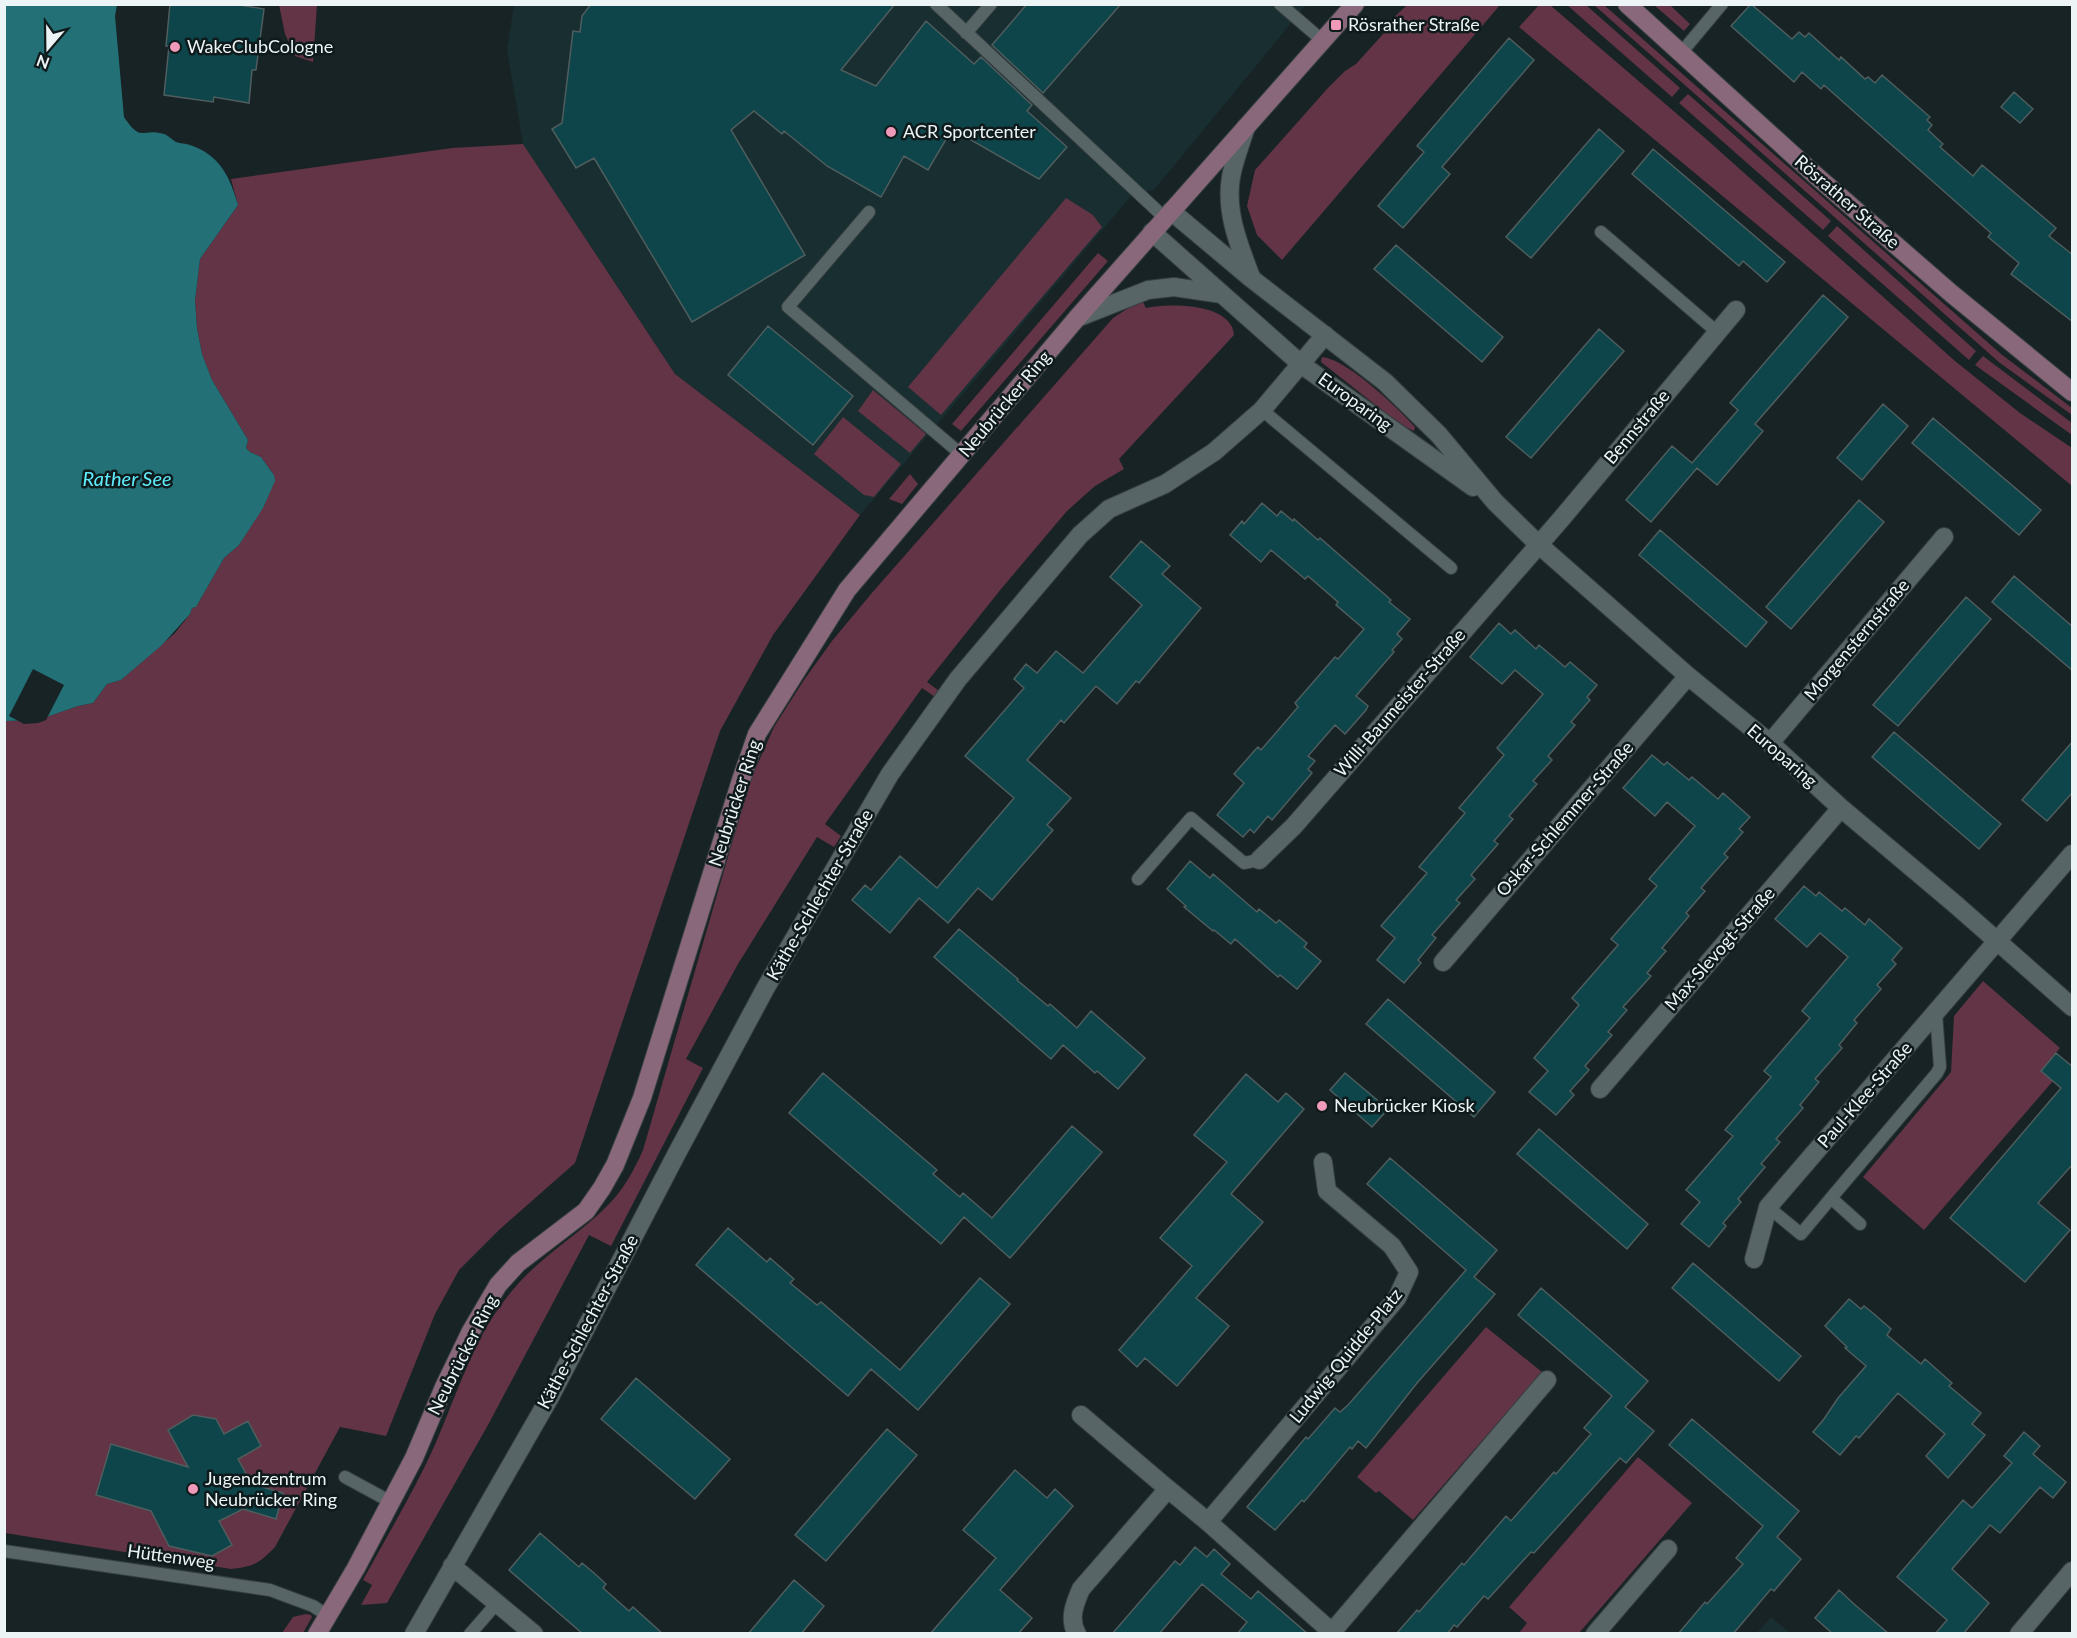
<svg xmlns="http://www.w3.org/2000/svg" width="2077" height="1638" font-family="Lato,sans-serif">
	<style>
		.built { fill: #192e30 }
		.green { fill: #623445 }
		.water { fill: #237077 }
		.pier { fill: #172324 }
		.building { fill: #0e454a; stroke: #4f5d5e; stroke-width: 1.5 }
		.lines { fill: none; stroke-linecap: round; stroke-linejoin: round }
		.lane-casing { stroke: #363f40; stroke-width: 14 }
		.street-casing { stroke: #363f40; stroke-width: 20 }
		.secondary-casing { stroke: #363f40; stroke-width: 20 }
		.lane { stroke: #576566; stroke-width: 12 }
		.street { stroke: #576566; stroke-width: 18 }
		.secondary { stroke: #88687a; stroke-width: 18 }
		.poi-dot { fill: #ef9ab9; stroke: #0e1a1b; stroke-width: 2 }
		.labels { text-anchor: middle; stroke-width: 5; stroke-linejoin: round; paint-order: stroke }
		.poi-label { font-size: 18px; fill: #edf4f5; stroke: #0e1a1b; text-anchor: start }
		.street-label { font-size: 18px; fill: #edf4f5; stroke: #0e1a1b }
		.water-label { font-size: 20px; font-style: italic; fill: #5fecfb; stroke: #0e1a1b }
	</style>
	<rect width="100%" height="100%" fill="#172324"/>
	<path class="built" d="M514,5h792l-152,185 -21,4 -273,321 -185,-141 -152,-230 -16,-94z
		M1771,1617l19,16h-33z"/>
	<path class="green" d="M279,5h38l-4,57 -18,-6 -10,-22z
		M1407,5h93l-218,255 -25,-25 -10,-29 8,-36 72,-81 18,-18 11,-7 28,-31 6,-12z
		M1539,5h11l155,133 250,223 65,52 52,35v38l-553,-459z
		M1567,5h19l94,83 -8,9z
		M1594,5h10l397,349 71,54v7l-72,-52z
		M1654,5h16l20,19 -6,7z
		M1688,94l143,127 -8,9 -144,-127z
		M523,144l152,230 185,141 -87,120 -53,96 -145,432 -75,66 -41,41 -24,44 -49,122 -46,-9 -65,120c-15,16 -22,20 -44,22l-226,-36 -1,-812 34,-1 40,-14 15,-3 14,-19 14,-4 54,-47 15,-19 2,-6 4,-1 28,-49 15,-13 11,-18 24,-52 -13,-18 -11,-5 -4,-4 2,-8 -36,-60 -10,-26 -5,-26 -2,-27 5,-42 38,-54 -7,-26 221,-31z
		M1066,198l27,17 9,12 -161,188 -33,-28z
		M1837,226l139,125 -7,9 -141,-124z
		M1098,253l10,8 -147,170 -9,-7z
		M1143,302l3,6c23,-5 86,-5 88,27l-115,124 5,10 -29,17 -28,25 -66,78 -74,93 15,11 -4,6 -16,-11 -97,136 16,12 -7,11 -17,-10 -79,127 -52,95 17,9 -92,178 -22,-11 -101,190 -101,178 -26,2 11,-20 -9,-5c24,-44 50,-87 71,-133 18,-41 36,-96 60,-132 12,-18 26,-35 42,-49 23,-21 51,-39 73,-62 15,-15 25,-34 34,-54l107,-369 24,-54 30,-47 28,-39 39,-47 242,-276 20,-13z
		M1983,356l89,67v12l-97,-70z
		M1322,357c26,3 75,50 93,70l-1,4 -13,-6 -80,-63z
		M873,390l53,44 -16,19 -52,-42z
		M843,417l58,47 -27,33 -10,-2 -50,-41z
		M910,474l8,10 -16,20 -13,-5z
		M1983,981l77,67 -19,23 12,10 -129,149 -61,-53 88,-105 3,-56z
		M1486,1327l56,45 -129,148 -34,-29 -3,2 -19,-16z
		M1638,1457l54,46 -113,130h-60l8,-10 -18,-16z
		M306,1614l5,1 1,2 -9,16h-21l11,-16z"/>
	<path class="water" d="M4,5h113l-2,11 9,101c18,27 18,10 40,17 4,1 8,6 12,8 5,2 9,1 14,3 30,10 40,32 48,60l-38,54 -5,42 2,27 5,26 10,26 36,60 -2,8 4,4 11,5 13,18 1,6 -12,27 -24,37 -15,13 -28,49 -4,1 -2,6 -28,31 -41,35 -14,4 -14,19 -15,3 -40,14 -33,1z"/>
	<path class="pier" d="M33,669l31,16 -18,35 -8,3 -14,1 -15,-8z"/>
	<path class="building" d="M170,4h64l30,5 -8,61h-4l-3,33 -35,-6 -1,5 -49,-7 5,-49h-3z
		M591,4h304l-54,66 35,16 50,-65 48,43 7,-7 51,48 -5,6 40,36 -28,32 -87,-50 -24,41 -24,-14 -23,41 -54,-31 -43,-35 -2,3 -28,-23 -23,19 74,125 -113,67 -98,-164 -18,10 -24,-39 10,-6 11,-92 7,1 2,-16z
		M1027,4h94l-78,89 -51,-48z
		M1751,4l41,35 7,-7 6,5 4,-4 30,27 2,-3 24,22 3,-2 7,6 7,-8 48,42 -3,3 5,5 -4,5 15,14 -3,3 33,29 9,-11 74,63 -7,8 24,19v67l-62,-48 8,-11 -31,-26 3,-4 -167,-148 -3,4 -19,-17 -8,10 -63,-56z
		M1509,38l25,22 -92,107 8,7 -47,54 -25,-22 46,-54 -7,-6z
		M2014,92l19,17 -13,14 -19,-16z
		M1599,129l25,22 -93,107 -25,-21z
		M1653,149l132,113 -18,20 -24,-21 -4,5 -107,-92z
		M1396,245l107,92 -21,25 -108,-93z
		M1823,295l25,22 -93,107 8,7 -46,54 -20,-17 -46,54 -25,-22 46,-54 20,17 46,-53 -8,-7z
		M768,326l85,70 -40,49 -85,-70z
		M1599,329l25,22 -93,107 -25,-21z
		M1883,404l25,22 -46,54 -25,-22z
		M1933,418l108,92 -22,25 -107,-92z
		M1859,500l25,22 -93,107 -25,-22z
		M1262,503l15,13 4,-5 12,10 1,-2 24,21 2,-2 71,62 -2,2 21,17 -13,15 5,5 -10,11 2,2 -38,44 12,10 -2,4 -21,24 -10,-9 -27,31 7,5 -7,8 4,4 -40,47 -4,-4 -14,17 -4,-4 -7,8 -26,-22 27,-32 -10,-9 21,-24 3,-3 3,3 37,-43 -3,-4 40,-46 3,2 26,-30 -28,-24 2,-3 -30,-26 -3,3 -34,-29 -10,12 -31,-27 12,-14 2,3z
		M1660,530l107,92 -21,25 -107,-92z
		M1141,541l29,25 -8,8 39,34 -62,75 -3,-2 -19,23 -21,-18 -32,37 -3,-3 -34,40 44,38 -24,27 6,5 -61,70 -14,-12 -30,35 -29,-25 -29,35 -38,-33 13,-15 6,5 29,-34 37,32 77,-90 -49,-42 59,-68 -10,-9 12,-15 11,9 19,-22 27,22 59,-68 -32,-28z
		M2014,576l59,51v44l-81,-69z
		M1966,597l25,22 -93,107 -25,-21z
		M1499,623l12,11 4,-4 21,19 3,-4 26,22 5,-5 27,23 -10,12 3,3 -19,22 4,3 -27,31 4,4 -19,21 4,3 -28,32 4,3 -19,22 4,3 -27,31 4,4 -19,21 4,3 -28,32 4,3 -18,22 3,3 -17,20 -27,-23 18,-22 -14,-12 46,-53 -8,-6 46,-54 -6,-5 45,-53 -7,-7 46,-54 -28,-24 -13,14 -32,-27z
		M1894,732l107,92 -22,25 -107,-92z
		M2073,741v51l-26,29 -25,-21z
		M1652,755l12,10 3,-3 22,18 3,-3 26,22 5,-6 27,24 -11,12 4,3 -19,22 4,3 -27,31 4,3 -19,22 3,3 -27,32 4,3 -19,22 4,3 -28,31 4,3 -19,22 4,3 -27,31 4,4 -19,21 4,4 -18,20 -27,-23 19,-21 -14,-13 45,-53 -7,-7 46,-53 -7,-6 46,-53 -8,-7 46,-53 -28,-24 -12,14 -32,-28z
		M1190,861l20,17 3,-4 44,38 2,-3 17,14 3,-3 28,23 -3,4 17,14 -24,28 -17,-14 -2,2 -43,-38 -4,5 -17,-14 -1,1 -29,-24 2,-1 -19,-17z
		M1804,886l12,10 3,-4 23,19 3,-3 20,17 4,-6 33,29 -10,12 4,4 -19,21 4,4 -27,31 3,3 -18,22 3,3 -27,31 4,3 -19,23 3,3 -27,31 4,3 -19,22 4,3 -27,32 3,3 -18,21 3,3 -17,21 -28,-23 19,-22 -14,-12 47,-54 -8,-6 46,-53 -7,-6 46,-53 -8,-7 46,-54 -28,-24 -13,14 -32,-28z
		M959,929l59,50 -1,1 31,26 2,-2 27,24 14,-17 54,47 -27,31 -21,-18 -2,2 -32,-28 -12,14 -117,-102z
		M1388,999l107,93 -21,25 -108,-93z
		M2056,1053l17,14v97l-35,39 32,27 -45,52 -75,-64 111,-130 -20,-17z
		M823,1073l114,97 -4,4 27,23 3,-4 29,25 80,-92 30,26 -92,106 -46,-41 -23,27 -152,-131z
		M1345,1073l43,36 -16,18 -42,-37z
		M1246,1074l32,28 8,-9 18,16 -73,85 32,28 -67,76 33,28 -52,60 -32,-28 -8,9 -18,-17 73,-84 -32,-28 67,-76 -33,-27z
		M1539,1129l109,95 -21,25 -110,-95z
		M1390,1158l107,92 -23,27 21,17 -78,89 -51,65 -8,-7 -6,8 -2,-2 -46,55 -2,-2 -27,30 -28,-23 59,-70 2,2 27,-31 5,4 8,-7 118,-135 -99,-86z
		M728,1228l39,34 3,-4 24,21 -4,4 27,22 4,-3 79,68 80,-92 30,26 -92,106 -47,-41 -23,27 -152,-131z
		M1693,1263l108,93 -22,25 -107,-93z
		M1541,1288l107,93 -23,26 29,24 -28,32 -6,-5 -86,95 -3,-1 -43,47 -4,-3 -27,31 -3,-2 -7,9h-51l21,-24 2,2 43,-49 2,2 42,-49 5,5 43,-49 2,2 35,-40 -7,-6 28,-32 -94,-81z
		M1849,1299l12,10 3,-3 10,8 17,15 -4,6 34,29 4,-5 27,24 -3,3 32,27 -9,11 13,11 -37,43 -22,-22 19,-22 -47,-41 -39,45 -3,-2 -16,19 -27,-23 11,-13 14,-21 28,-32 -21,-18 2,-1 -22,-21z
		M636,1378l94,81 -35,40 -94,-80z
		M193,1415l23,4 8,15 24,-13 13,25 -23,13 14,25 31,9 -7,26 -33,-10 -24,12 13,24 -20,11 -43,-10 -18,-35 -55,-16 15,-51 77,23 -20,-37z
		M1692,1419l107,92 -22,26 24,22 -27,32 -3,-2 -38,45h-55l27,-32 2,2 36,-40 -7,-6 27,-32 -94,-81z
		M887,1429l30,26 -91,106 -31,-26z
		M2024,1432l16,14 -7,8 33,28 -13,16 -13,-11 -40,46 -10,-8 -38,44 37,34 -26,31h-28l12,-14 -50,-43 66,-77 9,8 40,-45 -8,-7z
		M1015,1470l32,28 8,-9 18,17 -73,84 32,28 -14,16h-88l66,-76 -33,-28z
		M540,1533l39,34 3,-4 12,10 12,11 -3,4 26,23 4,-4 30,27h-80l-74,-64z
		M1195,1547l12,10 7,-8 16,15 -9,10 30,25 7,-8 50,43h-71l10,-12 -45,-38 -43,50h-47l63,-73 5,4z
		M794,1580l30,26 -23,28h-53z
		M1839,1590l15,14 35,30h-56l-18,-16z"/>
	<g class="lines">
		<defs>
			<path id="lane" d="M936,4l229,214
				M1280,4l43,37
				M966,33l25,-29
				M1681,53l41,-49
				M869,212l-81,95 174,148
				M1601,232l116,100
				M1262,410l189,158
				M1138,879l53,-61 53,45 15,-3
				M1768,1207l33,27 30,-36
				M1860,1224l-29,-26 106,-125 3,-6 -4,-54
				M345,1477l46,25
				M4,1551l266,39 43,16 15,10
				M470,1634l27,-31"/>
			<path id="street" d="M1246,127c-5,16 -12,33 -15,50 -6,35 8,68 20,100
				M1171,211l81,68 133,103 54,53 56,67 43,42 150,132 82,67 71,65 114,96 117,103
				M1152,232l150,133 171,122
				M1077,318l71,-28 26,-3 48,7
				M1770,743l174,-206
				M1259,860l35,-34 268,-308 174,-208
				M1443,962l245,-286
				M1600,1089l241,-281
				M1754,1259l14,-52 304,-353
				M1081,1415l87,74
				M1208,1522l189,-224 12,-26 -17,-26 -65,-55 -4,-29
				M452,1566l82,68
				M1332,1632l215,-252
				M414,1634l136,-237 127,-244 88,-164 125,-215 68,-95 122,-144 29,-26 56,-25 49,-32 48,-42 63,-75
				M1077,1634c-9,-15 -2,-31 4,-45l87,-100 40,33 126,112
				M1595,1634l73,-85
				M2019,1634l53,-63"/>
			<path id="secondary" d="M1627,4l187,170 138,120 120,98
				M317,1634l39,-66 58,-110 30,-71 27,-56 27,-46 20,-22 68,-52 16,-23 13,-23 27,-67 99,-318 16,-46 90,-144 230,-272 278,-314"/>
		</defs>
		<use href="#lane" class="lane-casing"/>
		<use href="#street" class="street-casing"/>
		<use href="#secondary" class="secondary-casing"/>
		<use href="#lane" class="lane"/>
		<use href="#street" class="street"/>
		<use href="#secondary" class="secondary"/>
	</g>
	<g class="poi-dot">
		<rect x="1330" y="19" width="12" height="12" rx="3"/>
		<circle cx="175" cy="47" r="6"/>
		<circle cx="891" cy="132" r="6"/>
		<circle cx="1322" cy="1106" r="6"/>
		<circle cx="193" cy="1489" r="6"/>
	</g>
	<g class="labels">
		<g class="poi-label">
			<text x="1348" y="31">Rösrather Straße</text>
			<text x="187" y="53">WakeClubCologne</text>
			<text x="903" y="138">ACR Sportcenter</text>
			<text x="1334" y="1112">Neubrücker Kiosk</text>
			<text x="205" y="1485">Jugendzentrum<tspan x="205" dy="21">Neubrücker Ring</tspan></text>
		</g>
		<g class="street-label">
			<text transform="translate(1847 202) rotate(41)" y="6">Rösrather Straße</text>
			<text transform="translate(1355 402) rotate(36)" y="6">Europaring</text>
			<text transform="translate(1005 404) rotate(-50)" y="6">Neubrücker Ring</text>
			<text transform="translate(1637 427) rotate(-50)" y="6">Bennstraße</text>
			<text transform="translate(1857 640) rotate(-50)" y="6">Morgensternstraße</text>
			<text transform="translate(1400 703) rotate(-49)" y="6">Willi-Baumeister-Straße</text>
			<text transform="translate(1782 756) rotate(41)" y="6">Europaring</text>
			<text transform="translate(735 803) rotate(-72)" y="6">Neubrücker Ring</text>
			<text transform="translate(1565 819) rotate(-49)" y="6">Oskar-Schlemmer-Straße</text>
			<text transform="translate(820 895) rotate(-60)" y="6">Käthe-Schlechter-Straße</text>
			<text transform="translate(1720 949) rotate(-49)" y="6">Max-Slevogt-Straße</text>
			<text transform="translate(1865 1095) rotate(-49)" y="6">Paul-Klee-Straße</text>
			<text transform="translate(588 1322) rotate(-62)" y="6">Käthe-Schlechter-Straße</text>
			<text transform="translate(463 1355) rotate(-63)" y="6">Neubrücker Ring</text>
			<text transform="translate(1346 1356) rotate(-51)" y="6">Ludwig-Quidde-Platz</text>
			<text transform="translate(171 1557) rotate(8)" y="6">Hüttenweg</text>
		</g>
		<g class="water-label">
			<text x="127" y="486">Rather See</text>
		</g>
	</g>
	<rect width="2077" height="1638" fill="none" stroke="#edf4f5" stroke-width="12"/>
	<g transform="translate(48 48) rotate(200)" stroke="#0e1a1b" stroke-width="4.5" paint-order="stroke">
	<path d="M0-4.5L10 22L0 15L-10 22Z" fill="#edf4f5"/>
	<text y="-9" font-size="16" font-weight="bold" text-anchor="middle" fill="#edf4f5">N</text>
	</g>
</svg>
